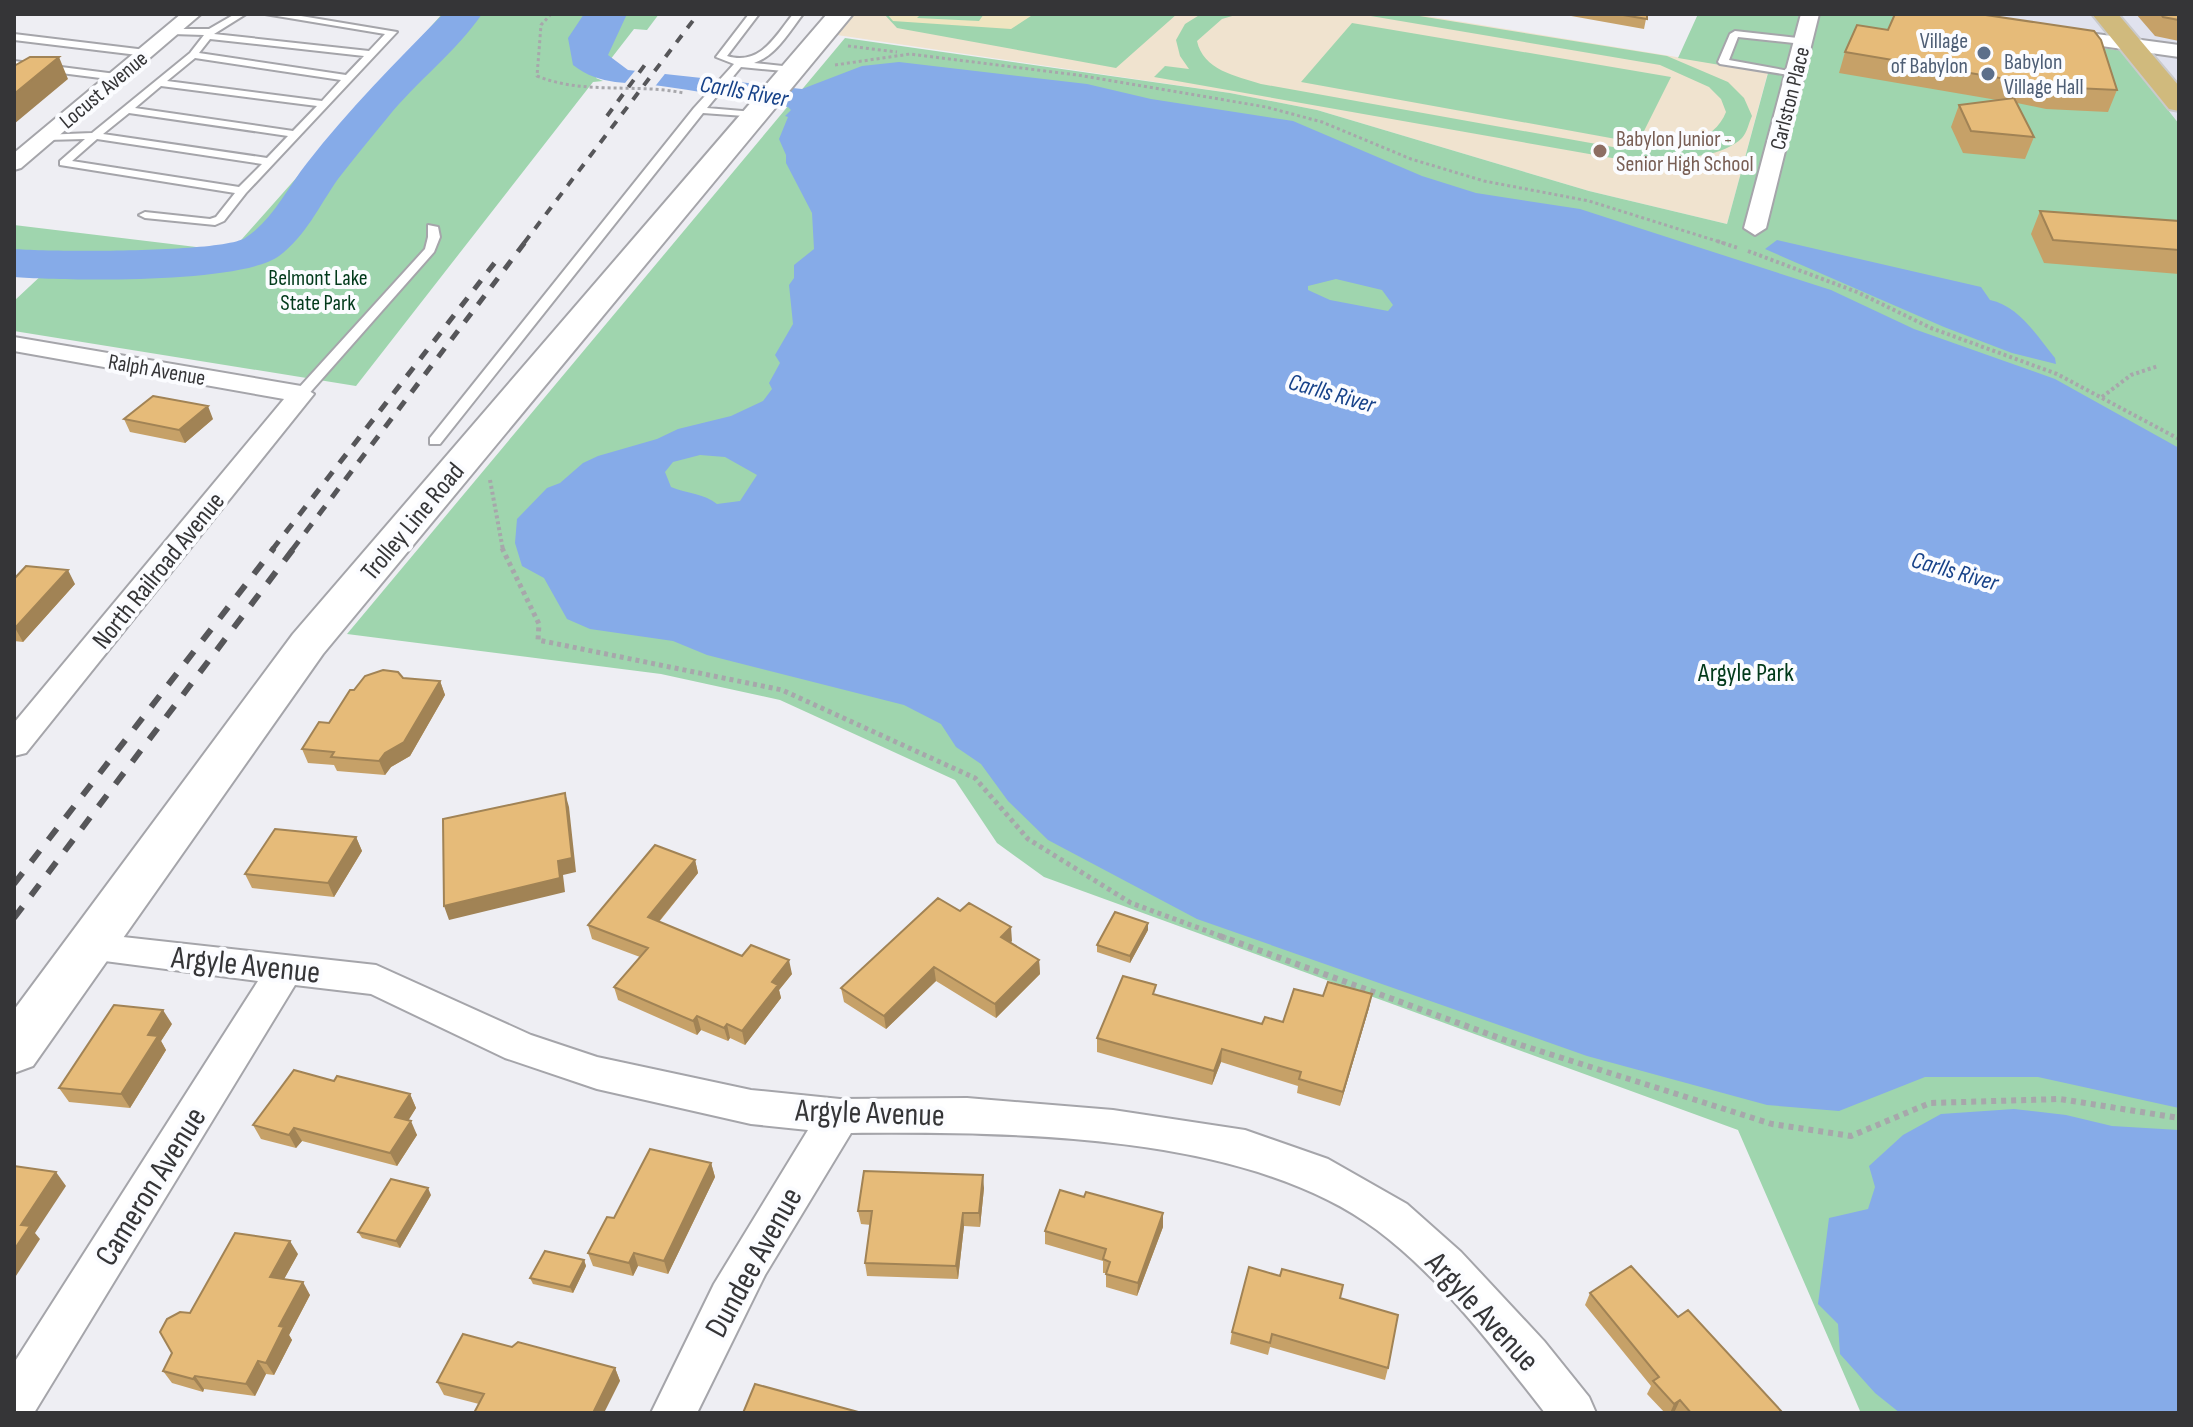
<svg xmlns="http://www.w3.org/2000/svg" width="2193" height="1427" font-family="'Sofia Sans Condensed',sans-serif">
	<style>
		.built { fill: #e0e2ee }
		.education { fill: #f0e3cf }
		.green { fill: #9fd5ae }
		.sand { fill: #efe5c0 }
		.water { fill: #86abe8; fill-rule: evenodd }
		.pier { fill: #eeeef3 }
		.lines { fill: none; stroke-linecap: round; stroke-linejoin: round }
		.river { fill: #86abe8; fill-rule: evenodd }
		.lane-casing { stroke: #a5a5aa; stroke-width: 4 }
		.street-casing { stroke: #a5a5aa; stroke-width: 4 }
		.secondary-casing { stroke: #a5a5aa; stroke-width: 4 }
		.primary-casing { stroke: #cacacb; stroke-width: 4 }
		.path-far3 { stroke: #a7a7ab; stroke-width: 3; stroke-dasharray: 3 3; stroke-linecap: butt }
		.path-far2 { stroke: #a7a7ab; stroke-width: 4; stroke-dasharray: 3 3; stroke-linecap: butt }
		.path-far1 { stroke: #a7a7ab; stroke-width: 5; stroke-dasharray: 4 4; stroke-linecap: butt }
		.path { stroke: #a7a7ab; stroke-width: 6; stroke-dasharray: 5 5; stroke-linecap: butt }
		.lane { fill: #fff; fill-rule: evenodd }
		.street { fill: #fff; fill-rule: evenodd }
		.secondary { fill: #fff; fill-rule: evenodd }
		.primary { fill: #d0ba7d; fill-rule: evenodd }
		.rail-far2 { stroke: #565659; stroke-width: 4; stroke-dasharray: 9 9; stroke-linecap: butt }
		.rail-far1 { stroke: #565659; stroke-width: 5; stroke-dasharray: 11 11; stroke-linecap: butt }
		.rail { stroke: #565659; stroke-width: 6; stroke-dasharray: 14 14; stroke-linecap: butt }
		.wall { fill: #c6a168 }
		.shaded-wall { fill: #a18355 }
		.building { fill: #e6bb79; stroke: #a18355; stroke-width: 2 }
		.service-dot { fill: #5c6f8a; stroke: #fbfcff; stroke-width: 3 }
		.education-dot { fill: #8d6e63; stroke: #fbfcff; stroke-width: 3 }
		.labels { text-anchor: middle; stroke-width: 8; stroke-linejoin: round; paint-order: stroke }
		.far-service-label { font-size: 22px; fill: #4e5e75; stroke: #fbfcff; text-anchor: end }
		.far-street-label { font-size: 22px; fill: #353537; stroke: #fbfcff }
		.far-education-label { font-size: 22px; fill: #785e54; stroke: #fbfcff; text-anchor: start }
		.far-park-label { font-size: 22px; fill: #023a1b; stroke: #fbfcff }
		.far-water-label { font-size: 24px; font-style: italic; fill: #174289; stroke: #fbfcff }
		.street-label { font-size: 26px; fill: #353537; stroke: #fbfcff }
		.park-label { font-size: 26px; fill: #023a1b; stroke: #fbfcff }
		.near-street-label { font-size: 32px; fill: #353537; stroke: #fbfcff }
	</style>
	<rect width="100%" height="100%" fill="#eeeef3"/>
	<path class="built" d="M1889,14h290v110l-57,-73z"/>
	<path class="education" d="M854,14h560l354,58 -41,152 -138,-33 -272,-81 -87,-17 -393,-58z"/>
	<path class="green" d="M442,14h217l-12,16 -13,-1 -38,49 7,3 -10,1 -237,304 -342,-55v-30l31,-29 -31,-3v-44l207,25 13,-2z
		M884,14h293l-61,54 -219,-40z
		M1201,14h38l-17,5 -25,22c6,29 39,35 64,43l352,63c37,2 97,6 113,-35l-5,-13 -12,-12 -49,-22 -301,-51h48l260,42 61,26 16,16 8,18c-3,6 -5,17 -10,22 -28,27 -95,20 -130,20l-458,-81 11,-11 24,3 -9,-13 -4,-16 9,-16z
		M1698,14h191l233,37 57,73v1289h-315l-4,-2 -122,-281 -694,-253 -47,-34 -42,-63 -175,-80 -119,-26 -314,-40 498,-596 385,55 87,17 272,81 138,33 41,-151 -90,-15z
		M1352,23l319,54 -33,66 -337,-61z"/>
	<path class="sand" d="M921,14l-4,4 62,3 5,-7h50l-23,15 -118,-8 -5,-6z"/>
	<path class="water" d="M584,14h43l-19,41 20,15 174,19 60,-23 37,-4 188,22 64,15 142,22 129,55 54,17 104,16 251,81 83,39 141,50 124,69v660l-141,-31h-113l-86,34 -72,-6 -180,-49 -390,-137 -149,-79 -40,-39 -27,-37 -25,-17 -15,-23 -37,-19 -197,-50 -34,-14 -83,-12 -23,-10 -23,-41 -22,-12 -7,-23 2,-24 30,-31 13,-5 23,-20 15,-7 59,-17 21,-10 53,-13 32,-15 9,-12 -3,-6 11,-20 -5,-8 18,-31 -4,-39 5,-7v-13l20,-16 -2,-36 -26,-50v-8l-7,-16 9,-22 -3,-1 6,-6 -3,-3c-42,-7 -85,-15 -127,-21 -33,-5 -60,1 -88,-21l-5,-27zM1336,279l46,11 11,15 -5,6 -58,-11 -22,-10v-4zM700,455l25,2 32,18 -17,26 -23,3c-13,-11 -30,-10 -46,-17l-6,-15 8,-10z
		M1777,240l204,47 9,13c29,6 47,36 65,58l1,6 -44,-11 -68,-26 -179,-78z
		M2014,1109l52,6 46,11 67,4v283h-279l-25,-20 -35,-39 -2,-30 -20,-20 11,-86 39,-9 7,-22 -6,-21 34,-31 38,-21z"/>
	<path class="pier" d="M638,67l27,3h3l-15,19 -32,-1z"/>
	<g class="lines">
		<path class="river" d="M443,14h39c-26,38 -65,67 -94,103 -17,21 -34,41 -50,62 -19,27 -32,57 -59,77 -38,28 -214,25 -265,21v-28c36,3 207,4 231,-11 28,-18 42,-50 62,-75 42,-54 89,-101 136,-149z"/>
		<defs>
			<path id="lane" d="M235,14h11l-32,20 155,17 16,-17 -120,-20h24l108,18 -151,161 -22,28 -9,4 -70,-7 -6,-3 6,-3 65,7 6,-2 19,-24 -175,-28v-4l25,-22 -39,1 -4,-1v-4l50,-2 98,-80 14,-18 -32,-1 -3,-1v-4h40zM210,39l154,17 -18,19 -147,-22zM195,58l146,22 -19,21 -155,-20zM161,86l156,20 -24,25 -158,-23zM129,113l159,23 -21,22 -164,-24zM97,139l165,25 -23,23 -167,-26z
				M749,14h10l-32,42c33,10 48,-19 66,-42h10c-14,18 -27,42 -49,49l38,4 5,3 -2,2 -54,-5 -34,41 47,4 5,3 -1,2 -55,-4 -263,331h-10v-6l264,-330 40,-44 -18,-7z
				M1735,31l71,8 2,2 -5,3 -65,-7 -9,23 71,13 -5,3 -75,-12 -2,-2 12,-28z
				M14,34l132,16 5,3 -5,3 -132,-16z
				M14,61l102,13 5,3 -5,3 -102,-13z
				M428,225l10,2 2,10 -6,15 -128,145h-10v-6l129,-142 3,-12z"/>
			<path id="street" d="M181,14h20l-180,154 -7,2v-17z
				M1801,14h18l-53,214 -11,7 -11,-7z
				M2059,29l120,16v12l-127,-18v-8z
				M14,337l287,49 13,8 -288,359 -12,3v-33l270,-324 -270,-48z
				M87,933l289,32 155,70 66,22 154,33 89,9 127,-1 146,12 132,20 83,29 79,45 54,48 83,89 45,56 7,16h-51c-49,-63 -103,-134 -168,-183 -131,-98 -367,-98 -526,-97l-86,142 -68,138h-46l63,-129 94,-154 -57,-6 -154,-35 -92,-31 -134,-64 -76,-9 -261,428h-20v-50l244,-382 -184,-24 -5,-10 5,-10z"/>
			<path id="secondary" d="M827,14h26l-530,640 -290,412 -19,7v-63l279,-376z"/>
			<path id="primary" d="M2092,14h26l61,72v25l-10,-2z"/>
		</defs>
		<use href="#lane" class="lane-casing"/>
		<use href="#street" class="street-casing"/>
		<use href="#secondary" class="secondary-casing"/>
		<use href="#primary" class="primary-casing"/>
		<path class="path-far3" d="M551,14l-10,11 -4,51c46,19 98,7 147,17
			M848,46l49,6
			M835,65l75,-11 167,21 189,32 56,15 89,37 73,22 105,20 134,42"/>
		<path class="path-far2" d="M1717,241l21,7
			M1748,251l109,41 74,36 126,46 122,65
			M2102,397l29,-22 27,-9
			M490,480l13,70"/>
		<path class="path-far1" d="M502,548l37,76 -1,16 244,50 193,88 53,61 103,64 95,35"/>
		<path class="path" d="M1220,936l285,104 267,84 79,12 79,-33 130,-4 119,19"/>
		<use href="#lane" class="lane"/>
		<use href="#street" class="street"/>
		<use href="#secondary" class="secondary"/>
		<use href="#primary" class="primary"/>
		<path class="rail-far2" d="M607,116l40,-54
			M524,243l174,-229"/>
		<path class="rail-far1" d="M272,550l228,-294
			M292,550l234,-309"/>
		<path class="rail" d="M14,884l260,-336
			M14,918l280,-370"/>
	</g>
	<path class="wall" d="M1560,14h87l-3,15z
		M2136,14h43v27l-24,-5z
		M1845,52l272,38 -9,22 -62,-3 -29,-6 17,34 -9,22 -62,-6 -12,-26 8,-22 38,-5 -158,-27z
		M2040,211l139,10v53l-135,-11 -13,-29z
		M124,419h89l-28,24 -55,-11z
		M14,579l61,5 -52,58 -9,-1z
		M403,678l37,3 5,14 -35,61 -19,11 -6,8 -48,-4 -3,-6 -26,-2 -6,-14 27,-26 25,-33z
		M356,837l6,14 -28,46 -82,-9 -7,-14z
		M695,860l3,13 -39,49 83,34 50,18 -13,16 2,8 -36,47 -15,-7 -2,3 -27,-11 -4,5 -79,-35 -4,-13 26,-30 -48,-18 -4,-14z
		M1148,930l-18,33 -33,-11v-7z
		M1012,941l-2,2 29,17 1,14 -44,44 -60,-37 -50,48 -42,-27 -3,-14z
		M1372,994l-3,14 -29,98 -43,-13 1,-7 -77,-24 -9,23 -115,-33v-14l59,-43 106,29 21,-2 40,-26z
		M172,1024l-11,17 5,9 -36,58 -61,-6 -10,-14z
		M334,1081l76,13 6,14 -8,12 9,15 -20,31 -95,-25 -6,7 -35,-9 -8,-14z
		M711,1163l4,14 -47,97 -30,-8 -5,10 -40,-10 -5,-13 26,-35z
		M984,1188l-4,39 -16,-1 -6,53 -91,-3 -2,-13 6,-38 -10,-1 -3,-13z
		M431,1195l-31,53 -38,-10 -4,-6z
		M1084,1197l79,16v14l-26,69 -31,-9v-14h-3v-12l-58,-17v-13z
		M298,1254l-14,25 26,16 -21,40 3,5 -18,35 -8,-1 -11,22 -51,-7 -1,3 -31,-9 -9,-12 9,-18 18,-40z
		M584,1260l2,6 -13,27 -40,-9 -3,-6z
		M1590,1293l88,24 104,96h-117l-18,-19 4,-8 -66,-81z
		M1340,1299l48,69 -3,12 -115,-33 -2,8 -38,-11 2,-12z
		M512,1347l103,21 5,13 -141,23 -35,-9 -7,-13z"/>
	<path class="shaded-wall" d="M59,57l9,22 -54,45v-30z
		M208,406l5,13 -28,24 -6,-13z
		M68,570l7,14 -52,58 -8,-14z
		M440,681l5,14 -35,61 -19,11 -6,8 -6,-14z
		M565,793l4,14 7,65 -13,3 2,17 -116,28 -5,-14 114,-45z
		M356,837l6,14 -28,46 -6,-14z
		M695,860l3,13 -47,58 -3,-14z
		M1148,923v7l-18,33v-7z
		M1011,927l1,14 -10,10 -1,-14z
		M789,960l3,14 -13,16 2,8 -36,47 -3,-14 30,-49z
		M1039,960l1,14 -44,44 -1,-14z
		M934,967l2,14 -50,48 -2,-13z
		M1372,994l-3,14 -29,98 3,-14z
		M163,1010l9,14 -11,17 5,9 -36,58 -9,-14 27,-59z
		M697,1016l4,14 -4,5 -4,-14z
		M727,1024l3,14 -2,3 -4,-13z
		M1222,1049l-1,13 -9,23 2,-14z
		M410,1094l6,14 -14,23 -7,-14z
		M411,1121l6,14 -20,31 -7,-13z
		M294,1128l8,13 -6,7 -7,-13z
		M711,1163l4,14 -47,97 -4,-13z
		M56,1172l10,14 -31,47 5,6 -26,40v-29l7,-25z
		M983,1175l1,13 -4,39 -1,-14z
		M428,1188l3,7 -31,53 -4,-7z
		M963,1213l1,13 -6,53 -2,-13z
		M1163,1213v14l-26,69 1,-13z
		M290,1241l8,13 -20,36 -8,-13z
		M634,1253l4,13 -5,10 -4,-13z
		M584,1260l2,6 -13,27 -3,-6z
		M303,1282l7,13 -21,40 3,5 -18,35 -8,-12 13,-37z
		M258,1361l8,13 -11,22 -9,-12z
		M615,1368l5,13 -16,32h-11z
		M195,1376l9,13 -1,3 -10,-13z
		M1680,1400l-6,13h-4l4,-9z"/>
	<path class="building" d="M1617,14h30v5z
		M1895,14h84l115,17 7,9 16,50 -63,-3 -209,-35 12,-27 31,5z
		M2161,14h18v6l-16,-3z
		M30,57h29l-45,37v-28z
		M2014,98l20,39 -63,-6 -12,-26z
		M2040,211l139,10v29l-126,-10z
		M153,396l55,10 -29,24 -55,-11z
		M26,566l42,4 -53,58h-1v-49z
		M383,670l15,2 5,6 37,3 -36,61 -19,11 -6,8 -48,-4 3,-5 -32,-3 17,-27 10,1 21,-33h4l11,-14z
		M565,793l7,65 -14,3 2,17 -116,28 -1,-87z
		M275,829l81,8 -28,46 -83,-9z
		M655,845l40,15 -47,57 94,39 9,-11 38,15 -17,22 6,3 -36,46 -15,-7 -3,4 -27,-12 -4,5 -79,-34 34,-39 -60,-23z
		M938,898l22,13 9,-8 42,24 -10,10 38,23 -44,44 -61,-37 -50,49 -43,-28z
		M1115,912l33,11 -18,33 -33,-11z
		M1123,976l33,9 -3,9 109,30 3,-7 18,5 11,-33 29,7 5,-14 44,12 -29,98 -44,-13 2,-7 -79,-23 -8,22 -117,-33z
		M114,1005l49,5 -15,25 10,1 -37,58 -62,-6z
		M294,1070l40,11 3,-5 73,18 -15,23 16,4 -21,32 -96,-25 -5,7 -36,-10z
		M650,1149l61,14 -47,98 -30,-8 -5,10 -41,-10 19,-36 7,1z
		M14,1166l42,6 -35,53 9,1 -16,24z
		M864,1171l119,4 -4,38h-16l-7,53 -91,-3 7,-52h-14z
		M391,1179l37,9 -32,53 -38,-9z
		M1060,1190l24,7 2,-5 77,21 -25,70 -32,-9 4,-12 -7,-3 3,-10 -61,-18z
		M235,1233l55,8 -20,36 33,5 -24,44 5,1 -18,36 -8,-2 -12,23 -51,-8 -2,3 -30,-8 9,-18 -12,-21 7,-13 13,-7 10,1z
		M545,1251l39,9 -14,27 -40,-9z
		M1631,1266l47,51 10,-7 94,102 -91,1 -11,-13 -6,4 -21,-23 6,-4 -69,-84z
		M1249,1267l31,9 2,-7 61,16 -3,13 58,17 -10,53 -116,-34 -2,9 -38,-11z
		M463,1334l49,13 6,-5 97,26 -22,45h-119l10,-19 -47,-12z
		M755,1384l107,29h-119z"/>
	<g class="service-dot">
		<circle cx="1984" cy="53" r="8"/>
		<circle cx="1988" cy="74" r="8"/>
	</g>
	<circle class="education-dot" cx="1600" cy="151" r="8"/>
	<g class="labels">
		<g class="far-service-label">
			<text x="1968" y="48">Village<tspan x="1968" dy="25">of Babylon</tspan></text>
			<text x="2004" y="69" text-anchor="start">Babylon<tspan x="2004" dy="25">Village Hall</tspan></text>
		</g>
		<g class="far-street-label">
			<text transform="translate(103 89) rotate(-40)" y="8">Locust Avenue</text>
			<text transform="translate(1789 98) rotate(-76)" y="8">Carlston Place</text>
			<text transform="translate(157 369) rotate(10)" y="8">Ralph Avenue</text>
		</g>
		<g class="far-education-label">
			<text x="1616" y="146">Babylon Junior -<tspan x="1616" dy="25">Senior High School</tspan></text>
		</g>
		<g class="far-park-label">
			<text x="318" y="285">Belmont Lake<tspan x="318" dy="25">State Park</tspan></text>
		</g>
		<g class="far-water-label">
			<text transform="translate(744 91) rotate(10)" y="8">Carlls River</text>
			<text transform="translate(1332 393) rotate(16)" y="8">Carlls River</text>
			<text transform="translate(1955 571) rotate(16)" y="8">Carlls River</text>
		</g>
		<g class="street-label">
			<text transform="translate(412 521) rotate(-50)" y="9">Trolley Line Road</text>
			<text transform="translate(158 570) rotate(-51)" y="9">North Railroad Avenue</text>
		</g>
		<g class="park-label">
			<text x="1746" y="681">Argyle Park</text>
		</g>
		<g class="near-street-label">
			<text transform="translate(246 964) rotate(6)" y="11">Argyle Avenue</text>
			<text transform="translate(870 1112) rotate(2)" y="11">Argyle Avenue</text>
			<text transform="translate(150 1186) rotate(-58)" y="11">Cameron Avenue</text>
			<text transform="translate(753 1262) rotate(-61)" y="11">Dundee Avenue</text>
			<text transform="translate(1483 1311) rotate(47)" y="11">Argyle Avenue</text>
		</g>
	</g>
	<rect width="2193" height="1427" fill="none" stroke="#353537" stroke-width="32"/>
</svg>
